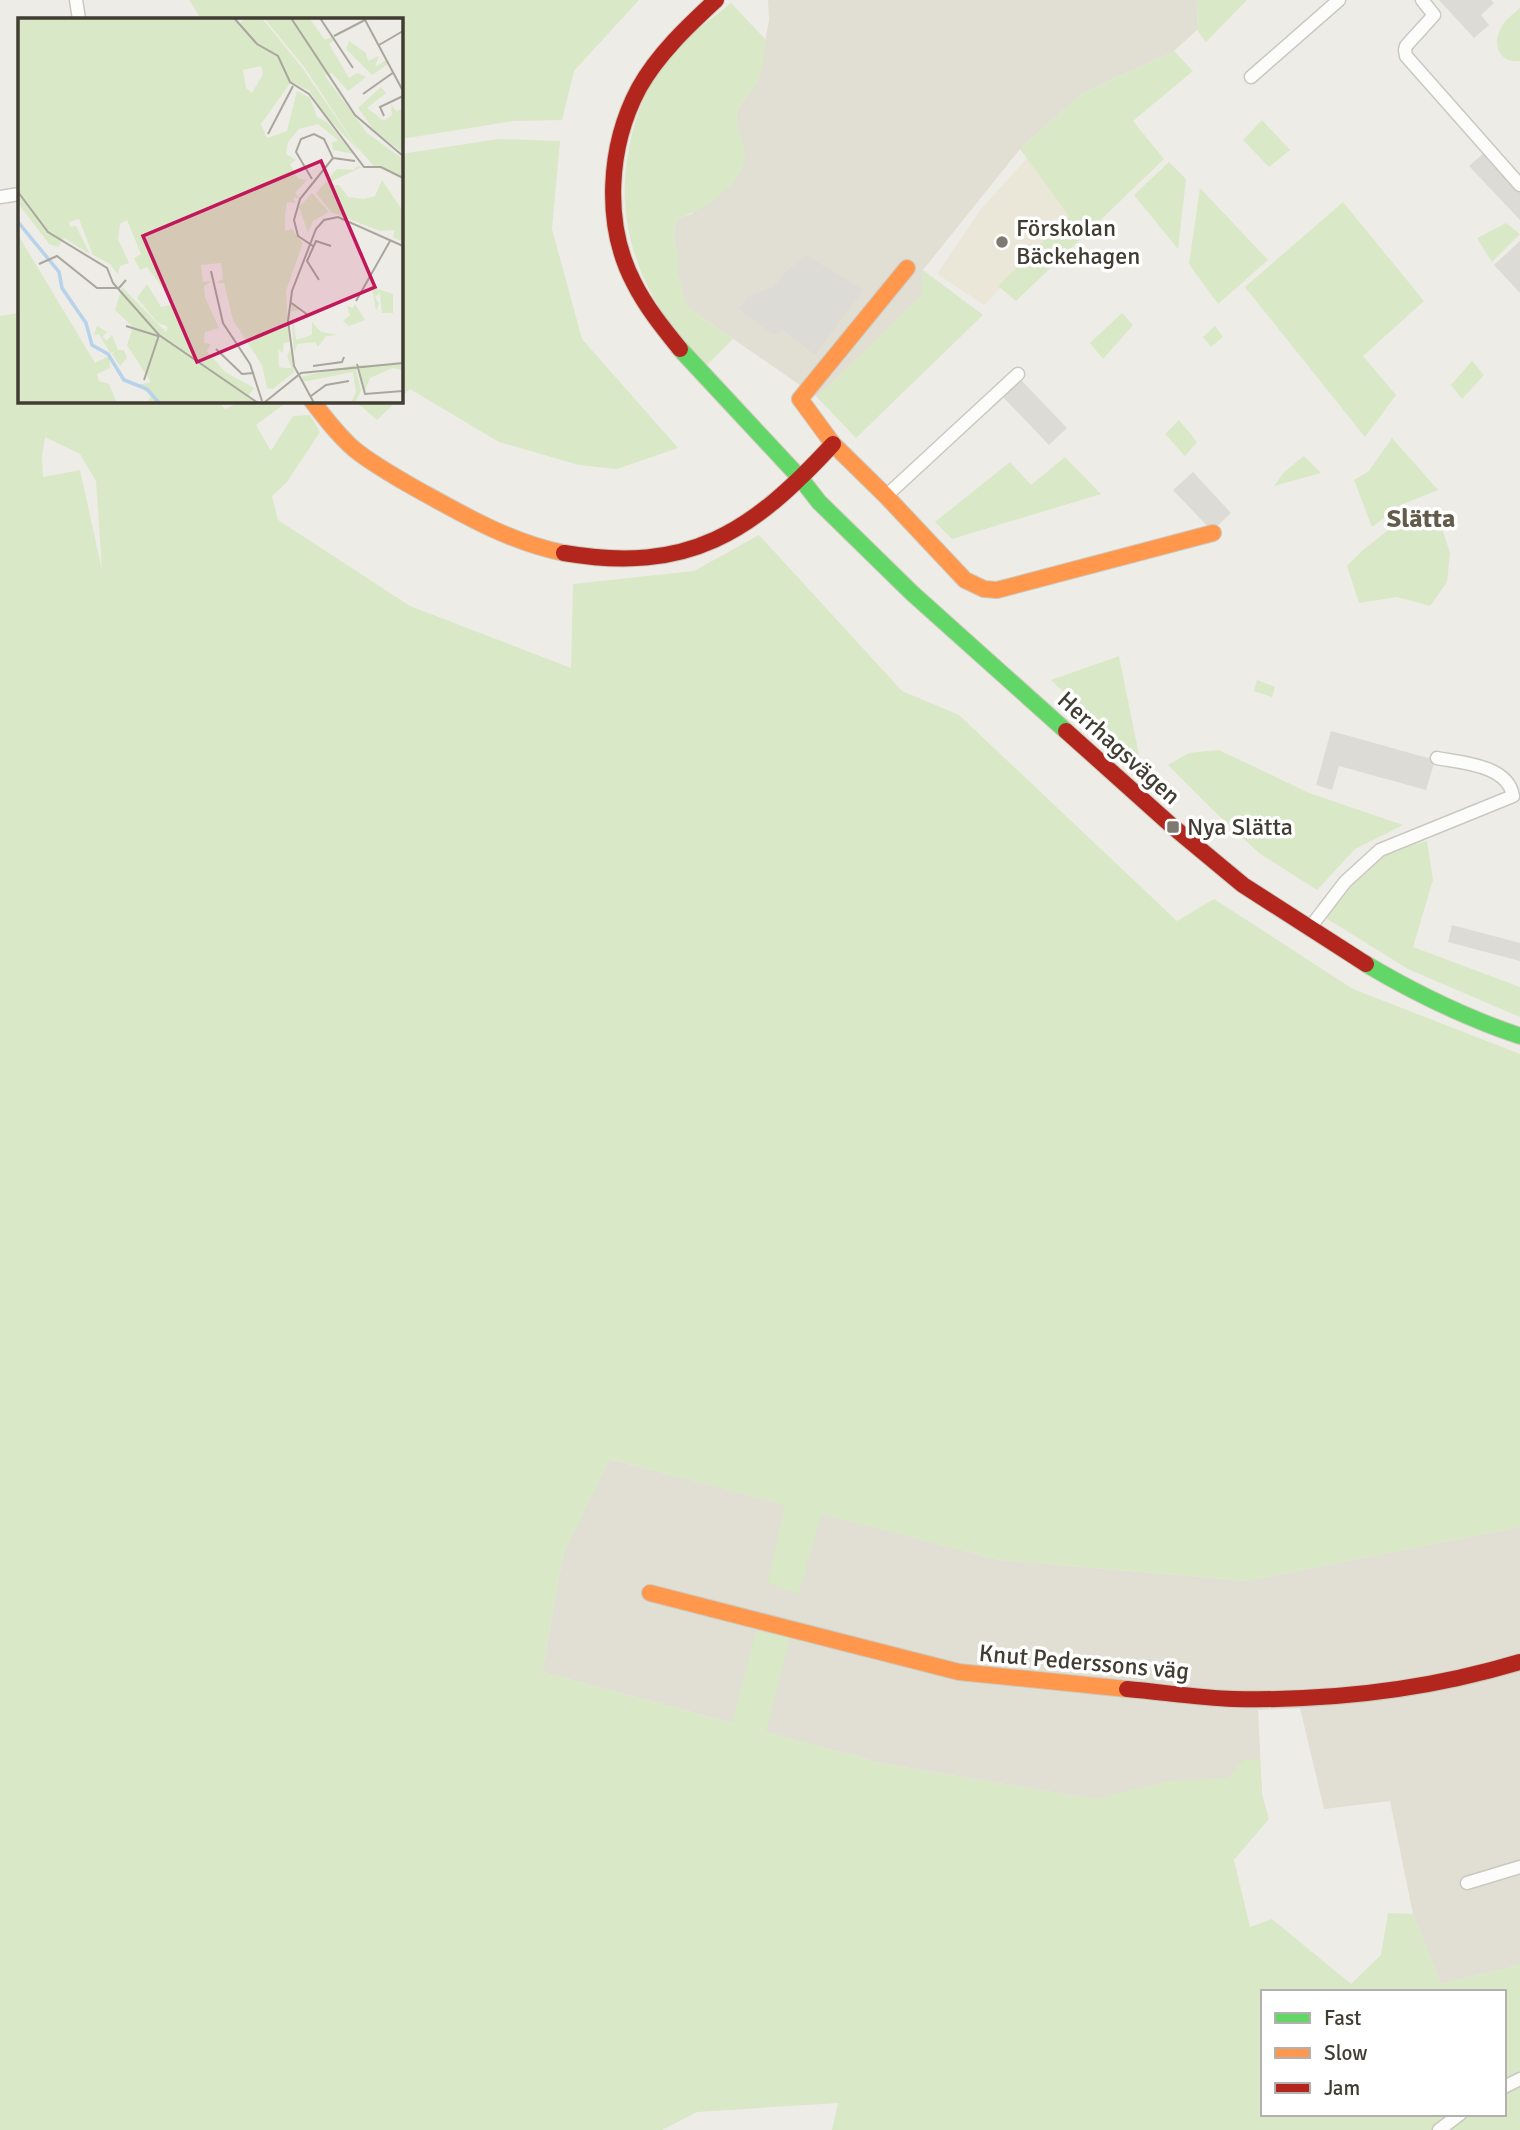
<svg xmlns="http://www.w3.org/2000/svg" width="1520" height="2130" font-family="Signika,sans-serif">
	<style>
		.residential { fill: #e1ded3 }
		.education { fill: #ebe7d8 }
		.green { fill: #d9e8c6; fill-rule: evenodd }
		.parking { fill: #dddbd6 }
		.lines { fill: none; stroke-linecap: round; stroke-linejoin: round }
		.street-casing { stroke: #cac8c2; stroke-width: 15 }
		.fast-casing { stroke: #ccc9bd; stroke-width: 18 }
		.slow-casing { stroke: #ccc9bd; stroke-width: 18 }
		.jam-casing { stroke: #ccc9bd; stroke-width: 18 }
		.street { stroke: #fcfcfb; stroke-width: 12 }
		.fast { stroke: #63d668; stroke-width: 16 }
		.slow { stroke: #ff974d; stroke-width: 16 }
		.jam { stroke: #b3261e; stroke-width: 16 }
		.poi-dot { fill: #7e7a72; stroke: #fff; stroke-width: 2.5 }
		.labels { text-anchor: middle; stroke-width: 7; stroke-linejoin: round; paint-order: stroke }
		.poi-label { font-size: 24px; fill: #423d33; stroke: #fff; text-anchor: start }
		.street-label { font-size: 24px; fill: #423d33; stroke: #fff }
		.neighbourhood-label { font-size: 26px; font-weight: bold; fill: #645c4b; stroke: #fff }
		.inset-river { fill: none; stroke: #b7d2ea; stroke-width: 3.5 }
		.inset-road { fill: none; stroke: #a9a69e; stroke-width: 2 }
		.view { fill: #c2185b; fill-opacity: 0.15; stroke: #c2185b; stroke-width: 3.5 }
		.inset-edge { fill: none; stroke: #423d33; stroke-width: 3.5 }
	</style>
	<rect width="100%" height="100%" fill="#eeece6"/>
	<path class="residential" d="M768,0h430l-1,30 -23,21 -93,43 -61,55 -97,121 -1,26 -105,101 -131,-91 -8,-31v-19l-4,-18 1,-12 4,-8 13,-4 44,-93 2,-13 20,-27 11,-61z
		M609,1459l391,101 246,21 274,-54v438l-79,19 -28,-70 -23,-113 -66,8 -24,-101 -42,2 4,84 -168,5 -209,-35 -343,-92 21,-117z"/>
	<path class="education" d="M1038,146l44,57 -98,102 -47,-31 44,-65z"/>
	<path class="green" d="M189,0h450l-65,71 -12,49 -49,1 -112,18v-120h-200z
		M1198,0h49l-41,42 -9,-12z
		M731,3l35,37c-2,13 -3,31 -9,43 -5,9 -16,17 -19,27 -6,17 8,32 7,48 -2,27 -43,53 -66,60l-4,8 -1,12 4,18v19l8,31 47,33 -29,29c-56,-65 -92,-132 -75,-220 8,-39 19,-65 45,-96 16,-19 38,-33 57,-49z
		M1520,8v53c-19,3 -28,-15 -20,-31 4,-10 12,-15 20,-22z
		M1174,51l19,20 -60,50 31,38 -148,142 -18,-15 71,-70 -49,-67 61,-55z
		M1262,120l28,30 -21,17 -26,-27z
		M498,139l62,2 -8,88 30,110 96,109 -61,21 -38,-4 -80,-23 -89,-53 -9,8v-243z
		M1169,162l17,17 -8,70 -44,-54z
		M1200,188l68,72 -50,44 -29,-40z
		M1343,202l81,99 -61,55 33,39 -31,42 -120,-150z
		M1506,223l14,11 -28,28 -15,-24z
		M923,270l60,45 -127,123 -39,-41 104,-101z
		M19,313v88h199l7,8 17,-8h46l-32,24 15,26 22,-35 17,-1 10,17 -33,50 -15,14 6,24 132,86 161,62 2,-84 121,-13 65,-36 143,156 57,24 218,206 37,-22 139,90 167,65v473l-274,54 -246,-21 -179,-46 -22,80 -31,-11 17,-78 -175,-46 -47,96 -21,117 190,51 24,-92 34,5 -24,96 119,32 209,35 75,-18 59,-3 15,-18 17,-1 2,35 7,25 -35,41 16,67 22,-8 79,65 30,-29 7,-42 25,1 28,70 79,-19v165h-688l6,-27 -141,9 -35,18h-662v-1814zM45,437l35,17 16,27 6,89 -22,-100 -37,7 -1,-20zM1263,1992h241v122h-241z
		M1122,313l11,12 -30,34 -13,-16z
		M1215,326l8,11 -12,10 -8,-10z
		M1472,361l12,14 -22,24 -11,-14z
		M355,401h42l-20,19z
		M1179,420l18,22 -12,14 -20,-22z
		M1392,438l46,52 -35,14 -31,23 -18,-47 15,-9z
		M1304,456l17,17 -47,13 10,-14z
		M1065,457l36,37 -149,45 -17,-17 75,-60 21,23z
		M1436,510l14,43 -3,29 -17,24 -33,-9 -38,6 -12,-37 16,-16 32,-25z
		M1119,656l23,114 -91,-90z
		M1257,680l18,7 -3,10 -18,-6z
		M1219,750l90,43 94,32 -48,24 -38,41 -58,-37 -43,-40 -48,-48 21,-12z
		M1427,841l6,39 -20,67 107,40v30l-112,-48 -82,-51 35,-49 31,-19z"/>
	<path class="parking" d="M1439,0h52l3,3 -13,12 8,10 -15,13z
		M1484,153l36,39v28l-51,-54z
		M1520,241v52l-26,-28z
		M806,255l57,35 -48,65 -33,-26 -8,6 -35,-26 10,-13 24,-9 13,-15z
		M1021,380l46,48 -18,17 -46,-48z
		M1193,472l38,41 -19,18 -39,-41z
		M1331,731l104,29 -9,30 -87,-24 -7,24 -16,-5z
		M1452,925l68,18v18l-72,-19z"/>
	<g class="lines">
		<defs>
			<path id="street" d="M76,0l3,19
				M1422,0l12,15 -28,31 -1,4 1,6 114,129
				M1251,77l88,-77
				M0,197l19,-3
				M886,496l132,-122
				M1309,929l36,-47 35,-32 133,-54c-5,-31 -51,-33 -76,-38
				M1467,1883l53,-16
				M1504,2087l16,-8
				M1439,2130l21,-16"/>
			<path id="fast" d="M680,349l121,130 18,23 93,91 154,138
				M1366,964c49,29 100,54 154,72"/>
			<path id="slow" d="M907,268l-107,131 33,45 53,52 79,84 19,9 13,1 216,-57
				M312,401c13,17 26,34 42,48 21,17 45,30 68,43 45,25 91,51 142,61
				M650,1593l309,79 168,17"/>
			<path id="jam" d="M680,349c-17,-21 -34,-42 -46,-66 -31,-59 -26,-137 5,-195 19,-34 49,-62 77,-88
				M564,553c125,21 187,-20 269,-109
				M1066,731l106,95 71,59 123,79
				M1127,1689c35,3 72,9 107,10 97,2 193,-9 286,-37"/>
		</defs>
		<use href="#street" class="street-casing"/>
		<use href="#fast" class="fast-casing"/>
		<use href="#slow" class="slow-casing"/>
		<use href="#jam" class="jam-casing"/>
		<use href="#street" class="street"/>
		<use href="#fast" class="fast"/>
		<use href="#slow" class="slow"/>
		<use href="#jam" class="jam"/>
	</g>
	<g class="poi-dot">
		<circle cx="1002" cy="242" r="7"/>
		<rect x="1166" y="820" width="14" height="14" rx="3.5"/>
	</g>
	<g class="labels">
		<g class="poi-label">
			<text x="1016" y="236">Förskolan<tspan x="1016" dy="28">Bäckehagen</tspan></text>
			<text x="1187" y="835">Nya Slätta</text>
		</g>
		<g class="street-label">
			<text transform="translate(1119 748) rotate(42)" y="8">Herrhagsvägen</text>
			<text transform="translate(1084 1662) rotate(5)" y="8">Knut Pederssons väg</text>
		</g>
		<g class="neighbourhood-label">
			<text x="1421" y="527">Slätta</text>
		</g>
	</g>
	<g transform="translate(18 18)">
		<rect width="385" height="385" fill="#eeece6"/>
		<path d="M0,0h217l4,6 7,-6h16l41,51 56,82 -37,-39 -12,-21 -19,-9 -30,42 6,14 20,-7 10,-40 13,7 7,19 10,5 27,32 -21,-4 -1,-7 6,-3 -20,-16 -19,5 -11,13 -2,12 10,6 -6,4 8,14 9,2 -12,13 4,5h-6l3,5 -9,-1 -2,14v15l7,-2 11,14 -17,48 3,51 -5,1 -1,10 -5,-4 1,18 5,1h8l-5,-12 3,-7 4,23 -21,17 -6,-1 -5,-23 -29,-45 -9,-37h-8l7,-4 -2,-16 -20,2 2,17 9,-1 -8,5 1,11 14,31 -14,4 -1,11 7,1 -4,7 18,21 29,16 -6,8 6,7h-108l5,-7 -13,-11 13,-3 -24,-37 6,-18 -18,-17 7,-23 44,45 2,-5 -11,-5 -20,-24 10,-14 14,23 14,-3 -28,-37 -7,3 -6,-12 7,-4 -14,-34 -7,4 -2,15 11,24 -9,3 -2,9 -8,-11 -17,-9 -14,-36 -10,3 1,5 6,-1 14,28 -26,-16 -6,9 -9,-3 -31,-41zM243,48l2,8 -11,19 -6,-5 -3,-18zM246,0h45l16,22 8,-4 2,4 -6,4 20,34 8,-5 9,4 -18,14 -16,-18 -7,3 42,57 36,26v18l-29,-11 -18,-20 -51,-78zM331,23l17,12 2,8 11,-5 -4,11 11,-7 2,4 -16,11 -26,-26zM363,69l5,6 -19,15 17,13 8,-6 -1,-11 5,7 7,-2v44l-30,-24 -15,-21zM340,148l4,1 -30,14v4h7l9,12 16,2 11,-3 7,-16 21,31v31l-10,-5 2,-7 -15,1 -49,-19 -15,-19 21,-24 16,1zM294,175l17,19 -16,9 -5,12 -9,-26zM0,217l77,128 14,-7 1,12 -13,6 2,7 10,3 8,19h-99zM354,269l21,7v19h-11l-2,-20 -5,4 4,7 -3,7zM273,285l10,6 -9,3 4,28 16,-5v-13l9,10 17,3 -12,1 -8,11 -3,-5 -18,2 -3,9zM337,286l10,16 -16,6 -6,-5 7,-6 -3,-9 6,2zM79,308l10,6 -4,4 3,5 6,-6 6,15h6l3,8 -7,8 -8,-12 3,-3 -5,2 -11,-19 -5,1zM385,346v6l-11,-2 -22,10 -6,15 -5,-28zM337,347l6,26 -6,12h-4l5,-11 -3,-20 -51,10 -2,-5z" fill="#d9e8c6" fill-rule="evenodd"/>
		<path class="inset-river" d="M0,204l41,50 3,16 24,35 6,22 16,9 16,26 23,9 12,14"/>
		<path class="inset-road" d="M216,0l23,26 21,12 12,26 19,12 55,73h17l22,11M273,0l64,97 48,41M302,0l33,50M346,0l39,73M316,18l31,-16M361,27l24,-14M345,76l31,-22M366,98l-4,-9 23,-11M250,116l25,-48M315,140l22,3M294,161l-16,-27 5,-13 13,-5 10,5 9,19 -33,41 -6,21 4,16 15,10M0,174l30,40 59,36 6,15 46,52 99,68M21,246l18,-8 40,32h22l7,-8M193,253l12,52 27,41 12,37M301,262l-12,-19 9,-20 15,5M338,283l34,-60M272,284l18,13M108,308l32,10M198,331l26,25 12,-1M339,346l8,30 38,-3M295,348l29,-4 2,-5M126,362l15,-45M293,378l15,-11 23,-4M247,384l36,-29 102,-10M296,385l-20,-37 -6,-45 4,-30 24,-62 8,-9 14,-3 65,29"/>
		<path class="view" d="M303,143l54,126 -178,75 -54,-126z"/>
		<rect width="385" height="385" class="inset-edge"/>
	</g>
	<rect x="1261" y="1990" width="245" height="126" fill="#ffffff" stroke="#b3b1ad" stroke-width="2"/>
	<rect x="1275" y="2013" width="35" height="10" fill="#63d668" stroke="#b3b1ad" stroke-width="2"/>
	<text x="1324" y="2025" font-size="21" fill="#423d33">Fast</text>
	<rect x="1275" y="2048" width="35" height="10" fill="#ff974d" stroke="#b3b1ad" stroke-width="2"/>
	<text x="1324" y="2060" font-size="21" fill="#423d33">Slow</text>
	<rect x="1275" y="2083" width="35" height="10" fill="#b3261e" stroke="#b3b1ad" stroke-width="2"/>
	<text x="1324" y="2095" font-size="21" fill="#423d33">Jam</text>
</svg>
